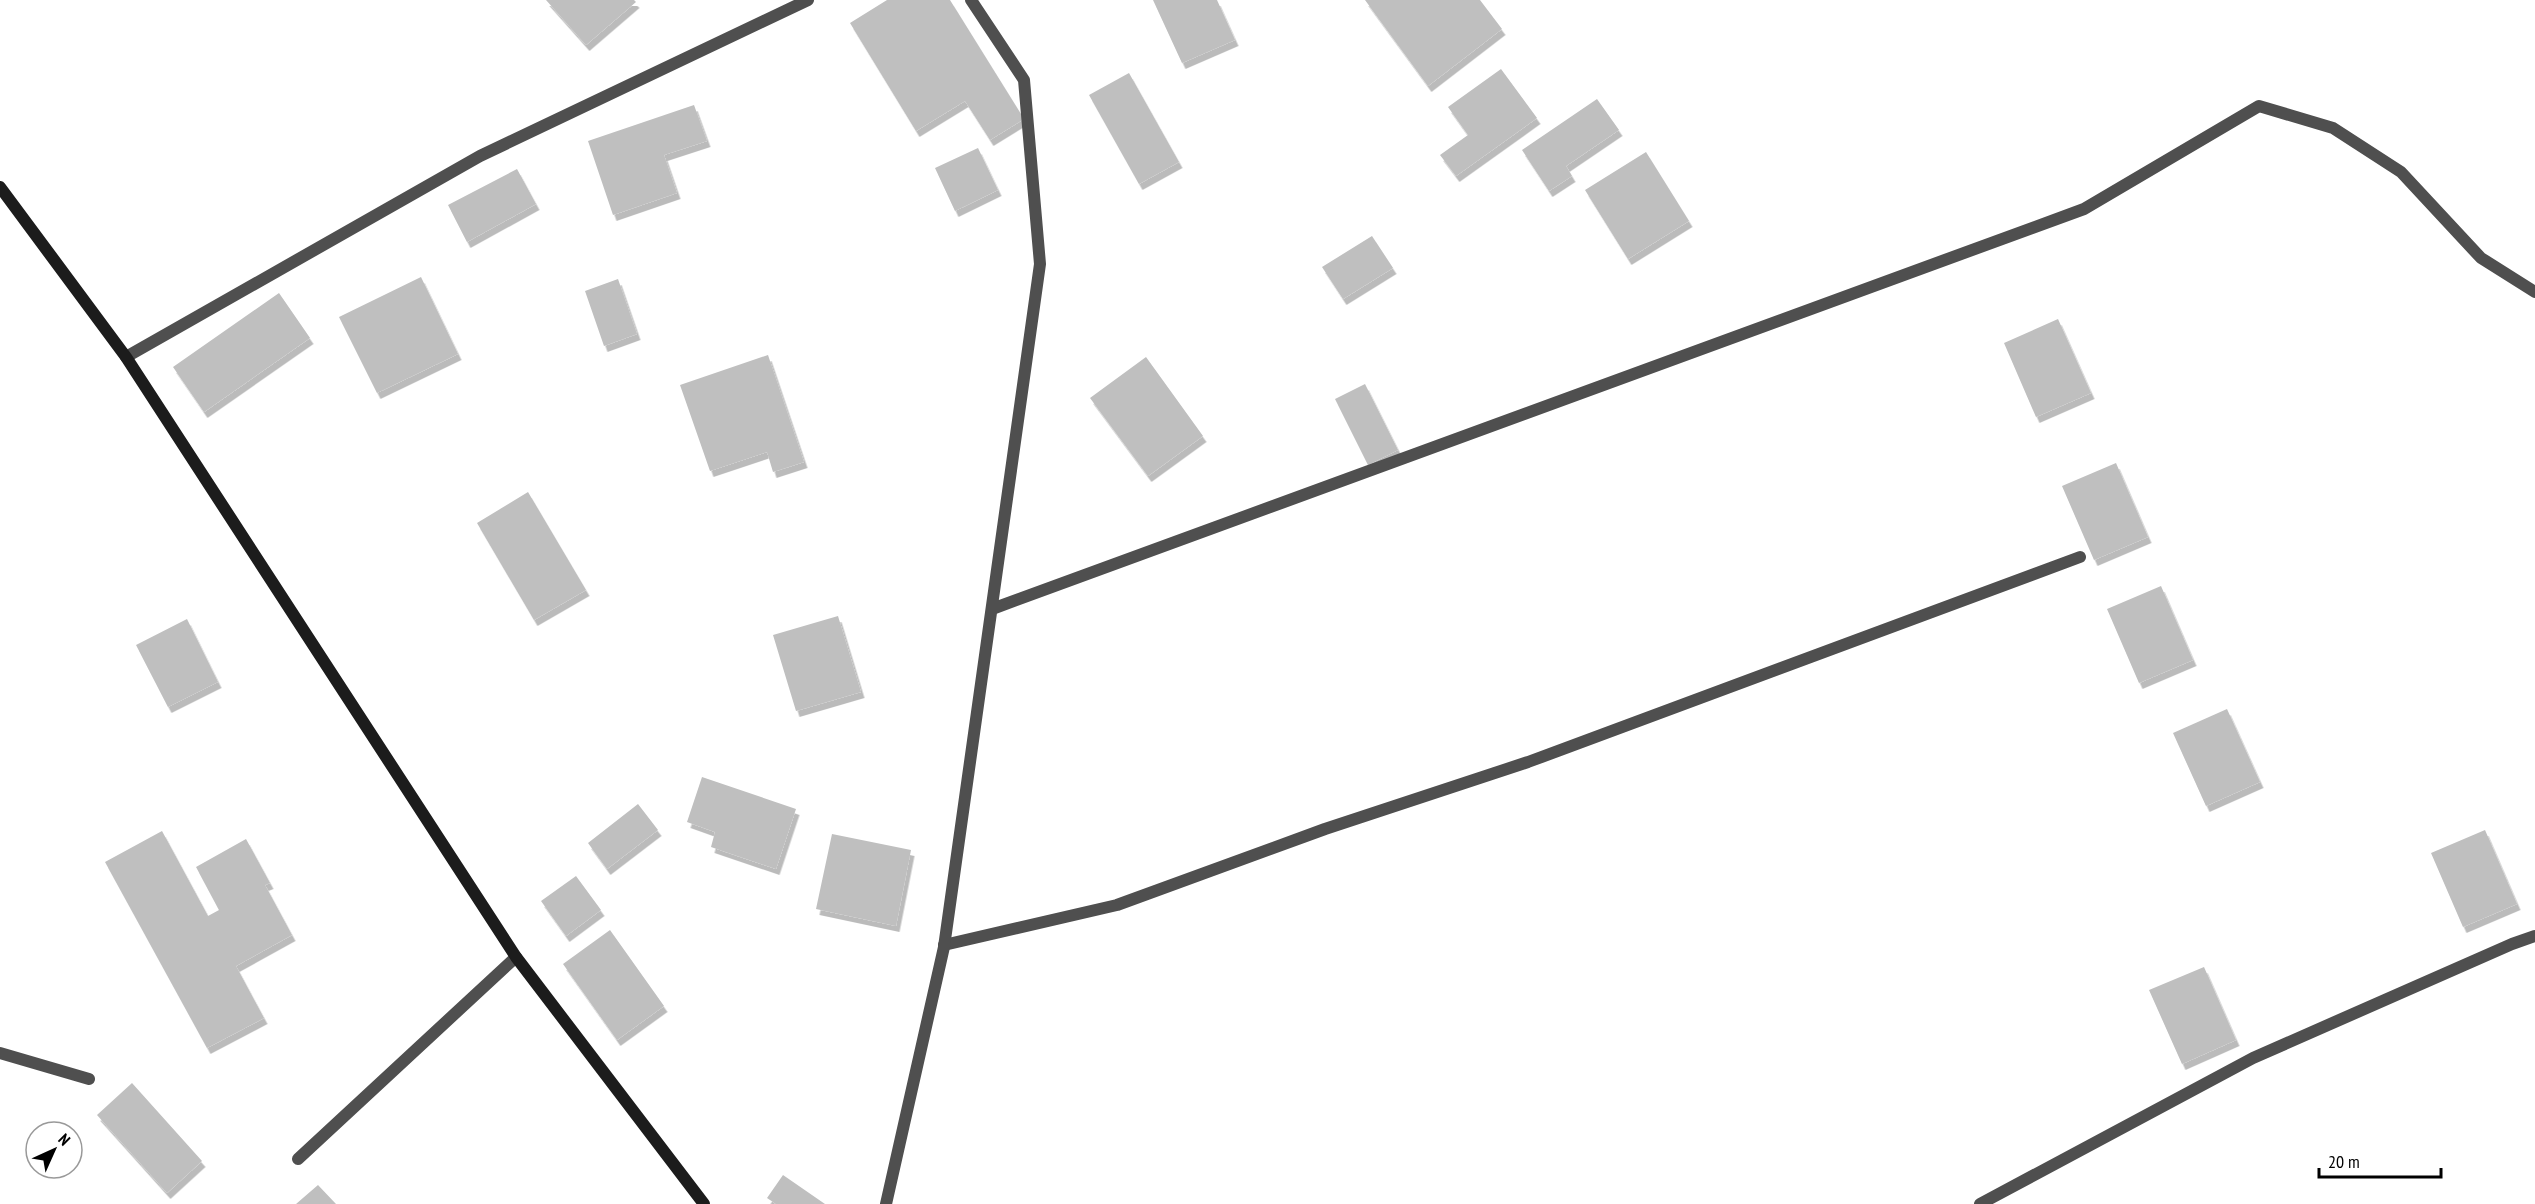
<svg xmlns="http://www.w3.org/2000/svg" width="2535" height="1204" font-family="'PT Sans Narrow',sans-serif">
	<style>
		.building { fill: #bfbfbf; filter: url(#shadow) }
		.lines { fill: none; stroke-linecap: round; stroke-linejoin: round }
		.service { stroke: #4f4f4f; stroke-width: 12 }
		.minor { stroke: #4f4f4f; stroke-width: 12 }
		.secondary { stroke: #1c1c1c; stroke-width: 12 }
	</style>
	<defs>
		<filter id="shadow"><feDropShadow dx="3.5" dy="6" stdDeviation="0" flood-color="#0004"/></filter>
	</defs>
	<rect width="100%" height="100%" fill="#fff"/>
	<path class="building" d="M546,0h88l2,2 -50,43z
		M887,0h63l74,119 -34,21 -25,-39 -49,30 -66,-108z
		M1153,0h64l18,40 -53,23z
		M1365,0h115l22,29 -74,57z
		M1501,69l36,49 -81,58 -16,-21 28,-20 -20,-28z
		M1129,73l50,89 -40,22 -50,-89z
		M1597,99l22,31 -53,36 6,10 -23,15 -27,-41z
		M694,105l13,36 -43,14 13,38 -64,22 -25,-74z
		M978,148l20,42 -43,21 -20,-43z
		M1646,152l43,69 -61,38 -43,-69z
		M517,169l19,35 -69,38 -19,-37z
		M1372,236l21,32 -50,31 -21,-32z
		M421,277l37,77 -81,39 -38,-76z
		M618,279l19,55 -33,12 -19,-55z
		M279,293l31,45 -106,74 -31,-45z
		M2058,319l33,74 -55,24 -32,-74z
		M768,355l36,107 -31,10 -6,-20 -57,19 -30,-86z
		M1146,357l57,79 -55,40 -58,-78z
		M1365,384l33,66 -30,15 -33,-66z
		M2116,463l32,74 -54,23 -32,-74z
		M528,492l58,98 -52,30 -57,-97z
		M2161,586l32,74 -54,23 -32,-74z
		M838,616l23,76 -65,19 -23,-76z
		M187,619l31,63 -50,25 -32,-62z
		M2227,709l33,73 -54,24 -33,-73z
		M702,777l94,32 -20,60 -65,-22 4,-15 -28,-10z
		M638,804l20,26 -51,39 -19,-26z
		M2485,830l32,74 -54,23 -32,-74z
		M162,831l46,85 11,-6 -23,-43 50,-28 24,44 -5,2 27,50 -56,31 28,52 -57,30 -102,-186z
		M832,834l79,16 -15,76 -80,-17z
		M576,876l25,34 -35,26 -25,-35z
		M610,930l54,76 -47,34 -54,-76z
		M2204,967l32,73 -54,24 -33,-74z
		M132,1083l70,78 -35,32 -70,-78z
		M783,1175l42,29h-49l-9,-6z
		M318,1185l18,19h-40z"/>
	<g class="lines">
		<path class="service" d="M944,945l173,-40 208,-76 203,-67 552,-205
			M298,1159l218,-202"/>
		<path class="minor" d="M126,357l354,-201 328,-156
			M992,609l1092,-400 175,-103 74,22 68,44 80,86 54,34
			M0,1053l89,26
			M886,1204l58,-257 96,-683 -16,-184 -53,-80
			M1980,1204l273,-146 259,-114 23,-8"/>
		<path class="secondary" d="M0,187l126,170 390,600 188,247"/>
	</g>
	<g transform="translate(54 1150) rotate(45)"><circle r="28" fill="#ffffff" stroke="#999999" stroke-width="1.5"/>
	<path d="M0-4.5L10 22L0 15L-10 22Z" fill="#000000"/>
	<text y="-9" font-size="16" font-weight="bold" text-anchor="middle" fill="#000000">N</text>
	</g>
	<path d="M2319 1168v9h122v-9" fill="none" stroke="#000000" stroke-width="3"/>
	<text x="2328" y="1168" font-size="18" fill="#000000" stroke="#ffffff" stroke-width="4.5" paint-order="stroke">20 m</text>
</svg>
